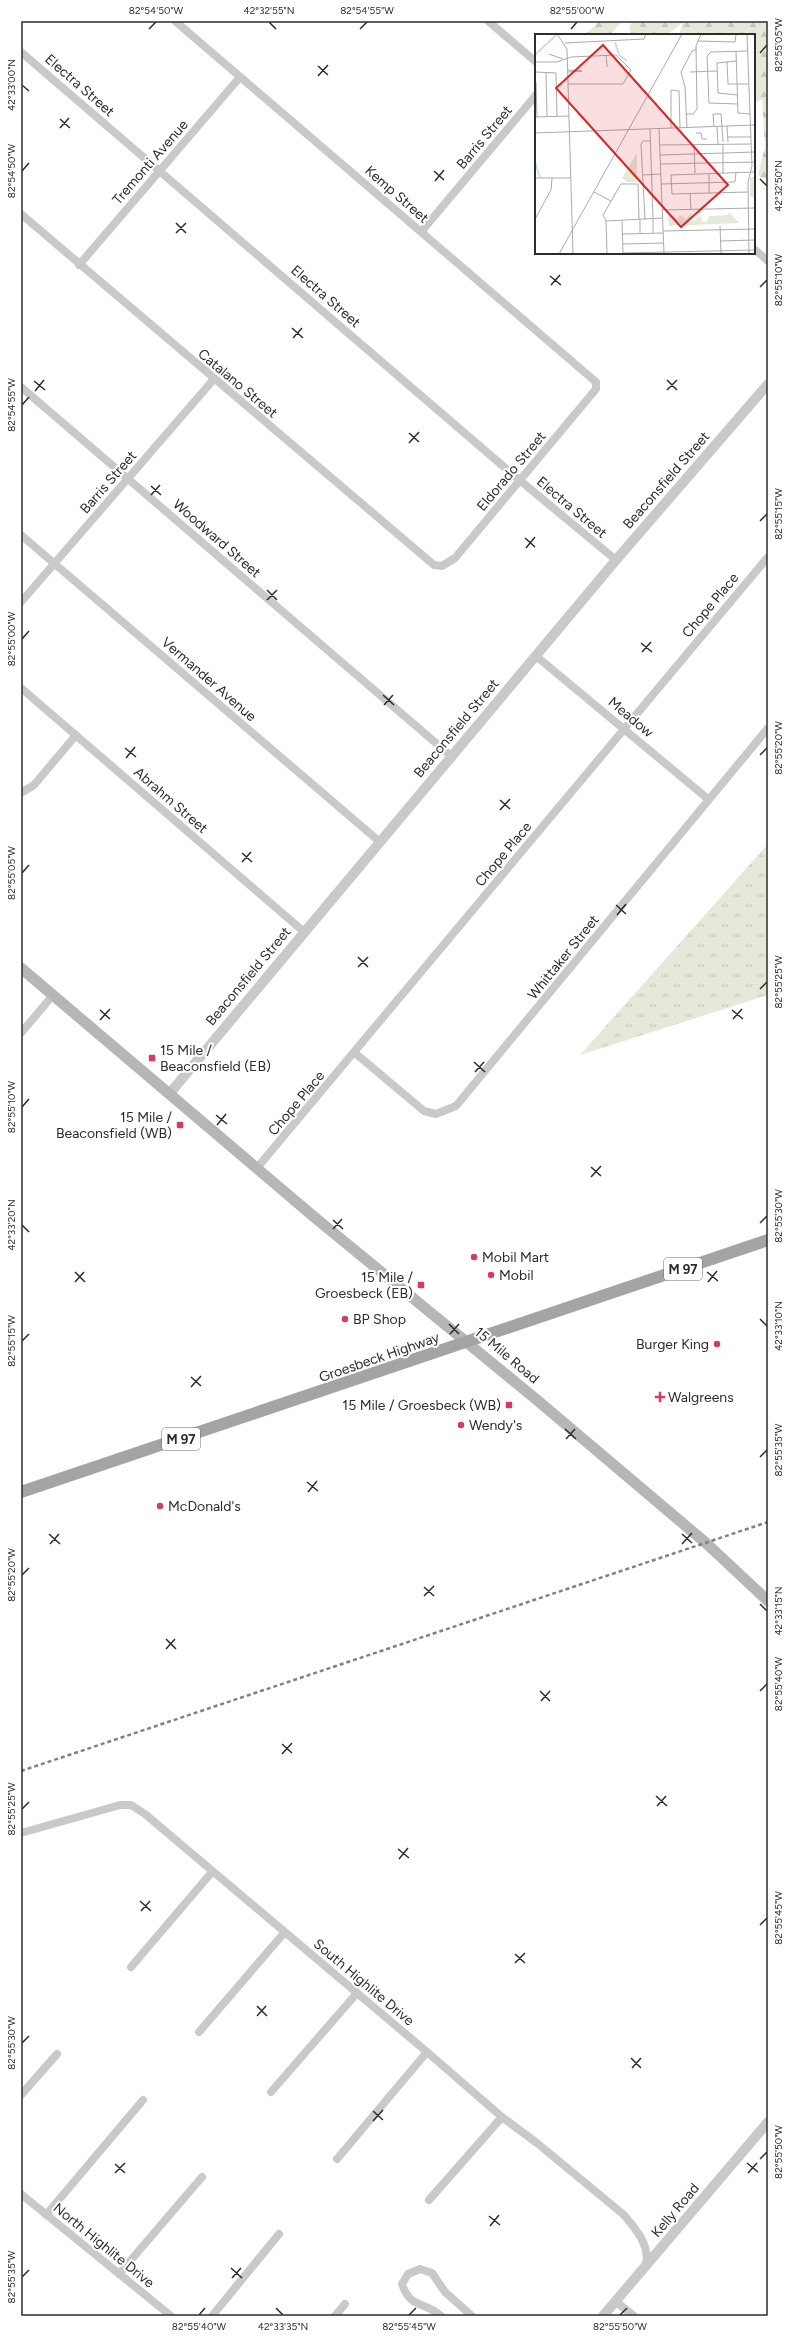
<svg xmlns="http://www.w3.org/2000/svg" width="789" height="2337" font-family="Figtree,sans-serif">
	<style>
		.grass { fill: url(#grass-tufts) }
		.forest { fill: url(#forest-firs) }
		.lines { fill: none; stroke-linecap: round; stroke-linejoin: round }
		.minor { stroke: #c9c9c9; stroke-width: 8 }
		.tertiary { stroke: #c9c9c9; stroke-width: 10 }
		.secondary { stroke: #b6b6b6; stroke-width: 11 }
		.primary { stroke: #a4a4a4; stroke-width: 12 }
		.rail { stroke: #818181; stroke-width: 2.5; stroke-dasharray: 4 3; stroke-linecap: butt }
		.ticks { fill: none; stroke: #2c2c2c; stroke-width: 1.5 }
		.poi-dot { fill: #d63b64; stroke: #fff; stroke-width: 1.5 }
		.labels { text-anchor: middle; stroke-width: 4; stroke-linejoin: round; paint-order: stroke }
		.shield { fill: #fff; stroke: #6b6b6b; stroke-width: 1 }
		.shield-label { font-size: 13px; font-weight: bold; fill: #2c2c2c }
		.street-label { font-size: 14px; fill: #2c2c2c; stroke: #fff }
		.poi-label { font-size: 14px; fill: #2c2c2c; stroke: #fff; text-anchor: start }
		.inset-river { fill: none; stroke: #c8e1e7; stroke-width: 2 }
		.inset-road { fill: none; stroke: #ababab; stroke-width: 1 }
		.view { fill: #d62828; fill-opacity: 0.15; stroke: #d62828; stroke-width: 2 }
		.inset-edge { fill: none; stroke: #2c2c2c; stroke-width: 2 }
		.neatline { fill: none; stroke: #2c2c2c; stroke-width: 1.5 }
		.ticks-label { font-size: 10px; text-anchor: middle; fill: #2c2c2c }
	</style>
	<defs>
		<pattern id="grass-tufts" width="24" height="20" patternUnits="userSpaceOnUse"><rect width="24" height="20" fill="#e5e9da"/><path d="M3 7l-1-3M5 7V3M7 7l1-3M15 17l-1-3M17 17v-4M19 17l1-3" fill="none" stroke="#c5c8bb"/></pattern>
		<pattern id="forest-firs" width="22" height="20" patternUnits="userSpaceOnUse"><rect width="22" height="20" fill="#e5e9da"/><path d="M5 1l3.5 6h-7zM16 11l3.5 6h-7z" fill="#c5c8bb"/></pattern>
	</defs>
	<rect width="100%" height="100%" fill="#fff"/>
	<path class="grass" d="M768,844v151l-188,60z"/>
	<path class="forest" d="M599,21h23l-12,14h-25z
		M632,21h136v160l-10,-6 7,-28 -3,-48 -8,4v-68h-75l4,-13 -16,13h-35l-3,-8z"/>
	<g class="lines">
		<path class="minor" d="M488,21l48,41
			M21,52l490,421 105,87
			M21,214l413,351 8,1 13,-8 141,-169v-7l-421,-361
			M421,232l115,-137
			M754,249l14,12
			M79,265l161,-188
			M21,387l430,369
			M21,535l359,307
			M21,602l193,-223
			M536,656l172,143
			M21,688l282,243
			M21,793l13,-8 42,-50
			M21,1033l32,-38
			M355,1053l69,58 12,3 20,-8 312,-378
			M257,1168l511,-611
			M21,1833l99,-28h11l14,9 282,238 75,65 35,26 87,72c11,13 26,30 22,49
			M131,1967l81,-95
			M199,2032l85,-99
			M271,2092l86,-99
			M21,2095l36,-41
			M337,2159l90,-107
			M21,2194l150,122
			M429,2200l73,-83
			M46,2215l97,-115
			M119,2274l83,-97
			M615,2301l19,15
			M212,2316l67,-82
			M335,2316l10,-12
			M441,2316c-18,-16 -30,-6 -39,-32l6,-10 12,-5 12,4 13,19 27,24"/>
		<path class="tertiary" d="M170,1093l446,-533 152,-176
			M603,2316l165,-194"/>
		<path class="secondary" d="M21,968l292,248 224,184 169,143 62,58"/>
		<path class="primary" d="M21,1492l747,-252"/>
		<path class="rail" d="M21,1771l747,-249"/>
	</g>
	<path class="ticks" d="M269,22l7,7M149,29l7,-7M360,29l7,-7M571,29l6,-7M760,53l7,-8M318,66l10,9M318,76l10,-11M22,85l7,6M60,119l10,9M60,128l9,-10M22,171l7,-8M434,171l10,9M760,179l7,7M435,181l9,-11M176,223l10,10M176,233l10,-10M550,276l11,9M551,285l9,-10M760,287l7,-7M292,328l11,10M293,338l9,-10M667,380l10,10M34,381l11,9M667,390l10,-10M35,391l9,-11M22,405l7,-8M409,433l10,9M409,443l10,-11M151,486l10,9M151,495l9,-10M760,521l7,-7M525,538l10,9M526,548l9,-11M267,590l10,10M267,600l10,-10M22,639l7,-8M641,643l11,9M642,652l9,-10M383,695l11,10M384,705l9,-10M125,748l11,9M760,755l7,-7M126,758l9,-11M500,800l10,9M500,810l10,-11M242,853l10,9M242,862l9,-10M22,873l7,-8M616,905l10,9M617,915l9,-11M358,957l10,10M358,967l10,-10M760,989l7,-7M100,1010l10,9M732,1010l11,9M733,1019l9,-10M100,1020l10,-11M474,1062l11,10M475,1072l9,-10M22,1107l7,-8M216,1115l11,9M217,1125l9,-11M591,1167l10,9M591,1177l10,-11M333,1220l10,9M760,1223l7,-7M22,1225l7,7M333,1229l9,-10M75,1272l10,10M707,1272l11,9M75,1282l9,-10M708,1282l9,-11M760,1319l7,7M449,1324l10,10M450,1334l9,-10M22,1341l7,-7M191,1377l10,9M191,1387l10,-11M565,1429l11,10M566,1439l9,-10M760,1457l7,-7M307,1482l11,9M308,1492l9,-11M49,1534l11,10M682,1534l10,9M50,1544l9,-10M682,1544l10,-11M22,1575l7,-7M424,1587l10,9M424,1596l10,-10M760,1604l7,7M166,1639l10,10M166,1649l9,-10M540,1691l10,10M760,1691l7,-7M541,1701l9,-10M282,1744l10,9M282,1754l10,-11M656,1796l11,10M657,1806l9,-10M22,1809l7,-7M398,1849l11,9M399,1859l9,-11M140,1901l11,10M141,1911l9,-10M760,1925l7,-7M515,1954l10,9M515,1963l10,-10M257,2006l10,10M257,2016l9,-10M22,2043l7,-7M631,2058l10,10M632,2068l9,-10M373,2111l10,9M373,2121l10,-11M760,2159l7,-7M747,2163l11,9M115,2164l10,9M115,2173l10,-10M748,2173l9,-10M489,2216l11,9M490,2226l9,-11M231,2268l11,10M22,2277l7,-7M232,2278l9,-10M276,2308l7,7M199,2315l6,-7M409,2315l7,-7M620,2315l7,-7"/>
	<g class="poi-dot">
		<rect x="148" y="1054" width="8" height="8" rx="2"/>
		<rect x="176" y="1121" width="8" height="8" rx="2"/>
		<circle cx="474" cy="1257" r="4"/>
		<circle cx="491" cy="1275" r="4"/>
		<rect x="417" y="1281" width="8" height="8" rx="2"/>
		<circle cx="345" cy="1319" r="4"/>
		<circle cx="717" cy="1344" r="4"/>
		<path d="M658 1391h4v4h4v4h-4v4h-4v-4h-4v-4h4z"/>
		<rect x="505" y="1401" width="8" height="8" rx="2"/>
		<circle cx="461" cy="1425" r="4"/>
		<circle cx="160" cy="1506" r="4"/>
	</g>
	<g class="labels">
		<g class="shield">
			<rect x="664" y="1258" width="38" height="22" rx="3"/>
			<rect x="162" y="1428" width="38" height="22" rx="3"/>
		</g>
		<g class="shield-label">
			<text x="683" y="1274">M 97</text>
			<text x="181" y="1444">M 97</text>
		</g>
		<g class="street-label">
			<text transform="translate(80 85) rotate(41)" y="5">Electra Street</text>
			<text transform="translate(484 137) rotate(-50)" y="5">Barris Street</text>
			<text transform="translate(150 162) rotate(-49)" y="5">Tremonti Avenue</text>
			<text transform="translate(397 194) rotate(41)" y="5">Kemp Street</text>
			<text transform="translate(326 296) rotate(41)" y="5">Electra Street</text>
			<text transform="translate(238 383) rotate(40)" y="5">Catalano Street</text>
			<text transform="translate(511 471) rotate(-50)" y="5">Eldorado Street</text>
			<text transform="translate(666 480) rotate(-49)" y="5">Beaconsfield Street</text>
			<text transform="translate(108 482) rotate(-49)" y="5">Barris Street</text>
			<text transform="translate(572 507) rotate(40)" y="5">Electra Street</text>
			<text transform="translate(217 538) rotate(41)" y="5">Woodward Street</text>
			<text transform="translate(710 605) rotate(-50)" y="5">Chope Place</text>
			<text transform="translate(209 679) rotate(41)" y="5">Vermander Avenue</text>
			<text transform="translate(631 717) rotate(40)" y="5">Meadow</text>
			<text transform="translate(456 728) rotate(-50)" y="5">Beaconsfield Street</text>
			<text transform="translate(171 800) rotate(41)" y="5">Abrahm Street</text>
			<text transform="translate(503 854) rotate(-50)" y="5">Chope Place</text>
			<text transform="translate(563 957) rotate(-51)" y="5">Whittaker Street</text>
			<text transform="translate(248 976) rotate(-50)" y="5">Beaconsfield Street</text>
			<text transform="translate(296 1103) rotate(-50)" y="5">Chope Place</text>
			<text transform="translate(507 1355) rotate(40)" y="5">15 Mile Road</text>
			<text transform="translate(379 1357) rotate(-19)" y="5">Groesbeck Highway</text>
			<text transform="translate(364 1982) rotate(40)" y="5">South Highlite Drive</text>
			<text transform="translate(675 2210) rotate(-50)" y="5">Kelly Road</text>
			<text transform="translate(104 2245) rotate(39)" y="5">North Highlite Drive</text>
		</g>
		<g class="poi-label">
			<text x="160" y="1055">15 Mile /<tspan x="160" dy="16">Beaconsfield (EB)</tspan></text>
			<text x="172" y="1122" text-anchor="end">15 Mile /<tspan x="172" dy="16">Beaconsfield (WB)</tspan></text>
			<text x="482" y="1262">Mobil Mart</text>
			<text x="499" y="1280">Mobil</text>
			<text x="413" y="1282" text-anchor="end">15 Mile /<tspan x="413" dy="16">Groesbeck (EB)</tspan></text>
			<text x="353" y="1324">BP Shop</text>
			<text x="709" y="1349" text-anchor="end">Burger King</text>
			<text x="668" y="1402">Walgreens</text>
			<text x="501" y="1410" text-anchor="end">15 Mile / Groesbeck (WB)</text>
			<text x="469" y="1430">Wendy's</text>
			<text x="168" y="1511">McDonald's</text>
		</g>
	</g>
	<g transform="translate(535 34)">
		<rect width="220" height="220" fill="#fff"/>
		<path d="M102,119v29h-10l-5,-4z" fill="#e5e9da"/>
		<path d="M194,178l10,11 -70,3 -1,-10 5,-1 4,4 3,-4 6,4 5,-6v6l3,2 6,-6 2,7h5l2,-6 19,-1z" fill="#e5e9da"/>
		<path d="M215,143h5v20h-5z" fill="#e5e9da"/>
		<path class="inset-river" d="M80,8l4,13 8,6M0,21l21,-20M0,128l5,16"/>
		<path class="inset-road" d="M22,0l10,15 6,205M212,0l5,132 -4,16 1,72M163,7l37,1 1,-8M30,9l79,-4 2,-5M201,17l2,62 12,1M14,20l14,5M71,21l1,12M201,27l-19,2 1,30 19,2M0,28h22l14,-5 45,-2 15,15 -8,14h-55M192,28l1,22h21M33,36l14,1M0,38l21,1 1,43M11,38l1,44M33,38l14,-1M155,38l27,-1M1,48l1,35M203,70l-29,-1 -2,-47 4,-4 37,-1M151,80h7l4,-5 -1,-63 5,-12M0,83l34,-1M192,92l1,16M179,93l-1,-13h8l2,28M182,93l1,17M136,94v-38l8,1 1,37M152,94l-2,-41 -4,-15 11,-21 5,-2M115,95l3,90M124,95l5,125M0,99l220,-8M161,99h5l1,6h5M193,103h23M188,110v29M125,111l91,-1M159,111l1,28M125,121l95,-3M126,130l94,-2M174,139v20M108,141l18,-1M0,144h36M126,150l74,-2 1,-10M59,158l17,9M213,158l-76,2 -1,-19 84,-3M155,159l1,17M127,176l93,-2M0,185l16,-29 1,-12M118,185v14M105,186v14M110,186l-4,-76 2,-3h7M71,187l56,-3M87,187l1,32M185,192l1,28M128,197l92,-2M88,200l40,-1M185,207l35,-1M88,210l40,-1M88,219l132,-3M24,220l123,-220M72,220l-1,-33 -3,-6 18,-31h17l1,36"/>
		<path class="view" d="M68,11l125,140 -47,42 -125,-139z"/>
		<rect width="220" height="220" class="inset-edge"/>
	</g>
	<rect width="789" height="2337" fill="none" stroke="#ffffff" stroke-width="44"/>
	<rect x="22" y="22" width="745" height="2293" class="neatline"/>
	<g class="ticks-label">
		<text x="156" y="14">82°54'50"W</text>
		<text x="269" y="14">42°32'55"N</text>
		<text x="367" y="14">82°54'55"W</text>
		<text x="577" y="14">82°55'00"W</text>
		<text transform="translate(778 45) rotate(-90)" y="4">82°55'05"W</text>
		<text transform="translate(11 85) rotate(-90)" y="4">42°33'00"N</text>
		<text transform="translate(11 171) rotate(-90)" y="4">82°54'50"W</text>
		<text transform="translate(778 186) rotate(-90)" y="4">42°32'50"N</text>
		<text transform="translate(778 280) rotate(-90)" y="4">82°55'10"W</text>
		<text transform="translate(11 405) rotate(-90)" y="4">82°54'55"W</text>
		<text transform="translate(778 514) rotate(-90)" y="4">82°55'15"W</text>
		<text transform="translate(11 639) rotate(-90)" y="4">82°55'00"W</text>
		<text transform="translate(778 748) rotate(-90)" y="4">82°55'20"W</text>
		<text transform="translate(11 873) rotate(-90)" y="4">82°55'05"W</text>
		<text transform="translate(778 982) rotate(-90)" y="4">82°55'25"W</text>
		<text transform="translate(11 1107) rotate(-90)" y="4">82°55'10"W</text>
		<text transform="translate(778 1216) rotate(-90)" y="4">82°55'30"W</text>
		<text transform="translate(11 1225) rotate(-90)" y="4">42°33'20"N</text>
		<text transform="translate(778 1326) rotate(-90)" y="4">42°33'10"N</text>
		<text transform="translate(11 1341) rotate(-90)" y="4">82°55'15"W</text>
		<text transform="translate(778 1450) rotate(-90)" y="4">82°55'35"W</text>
		<text transform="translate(11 1575) rotate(-90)" y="4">82°55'20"W</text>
		<text transform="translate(778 1611) rotate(-90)" y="4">42°33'15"N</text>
		<text transform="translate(778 1684) rotate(-90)" y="4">82°55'40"W</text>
		<text transform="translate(11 1809) rotate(-90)" y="4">82°55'25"W</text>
		<text transform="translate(778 1918) rotate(-90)" y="4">82°55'45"W</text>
		<text transform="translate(11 2043) rotate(-90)" y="4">82°55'30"W</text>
		<text transform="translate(778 2152) rotate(-90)" y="4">82°55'50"W</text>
		<text transform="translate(11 2277) rotate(-90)" y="4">82°55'35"W</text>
		<text x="199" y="2330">82°55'40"W</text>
		<text x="283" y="2330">42°33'35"N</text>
		<text x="409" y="2330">82°55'45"W</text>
		<text x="620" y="2330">82°55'50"W</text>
	</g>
</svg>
